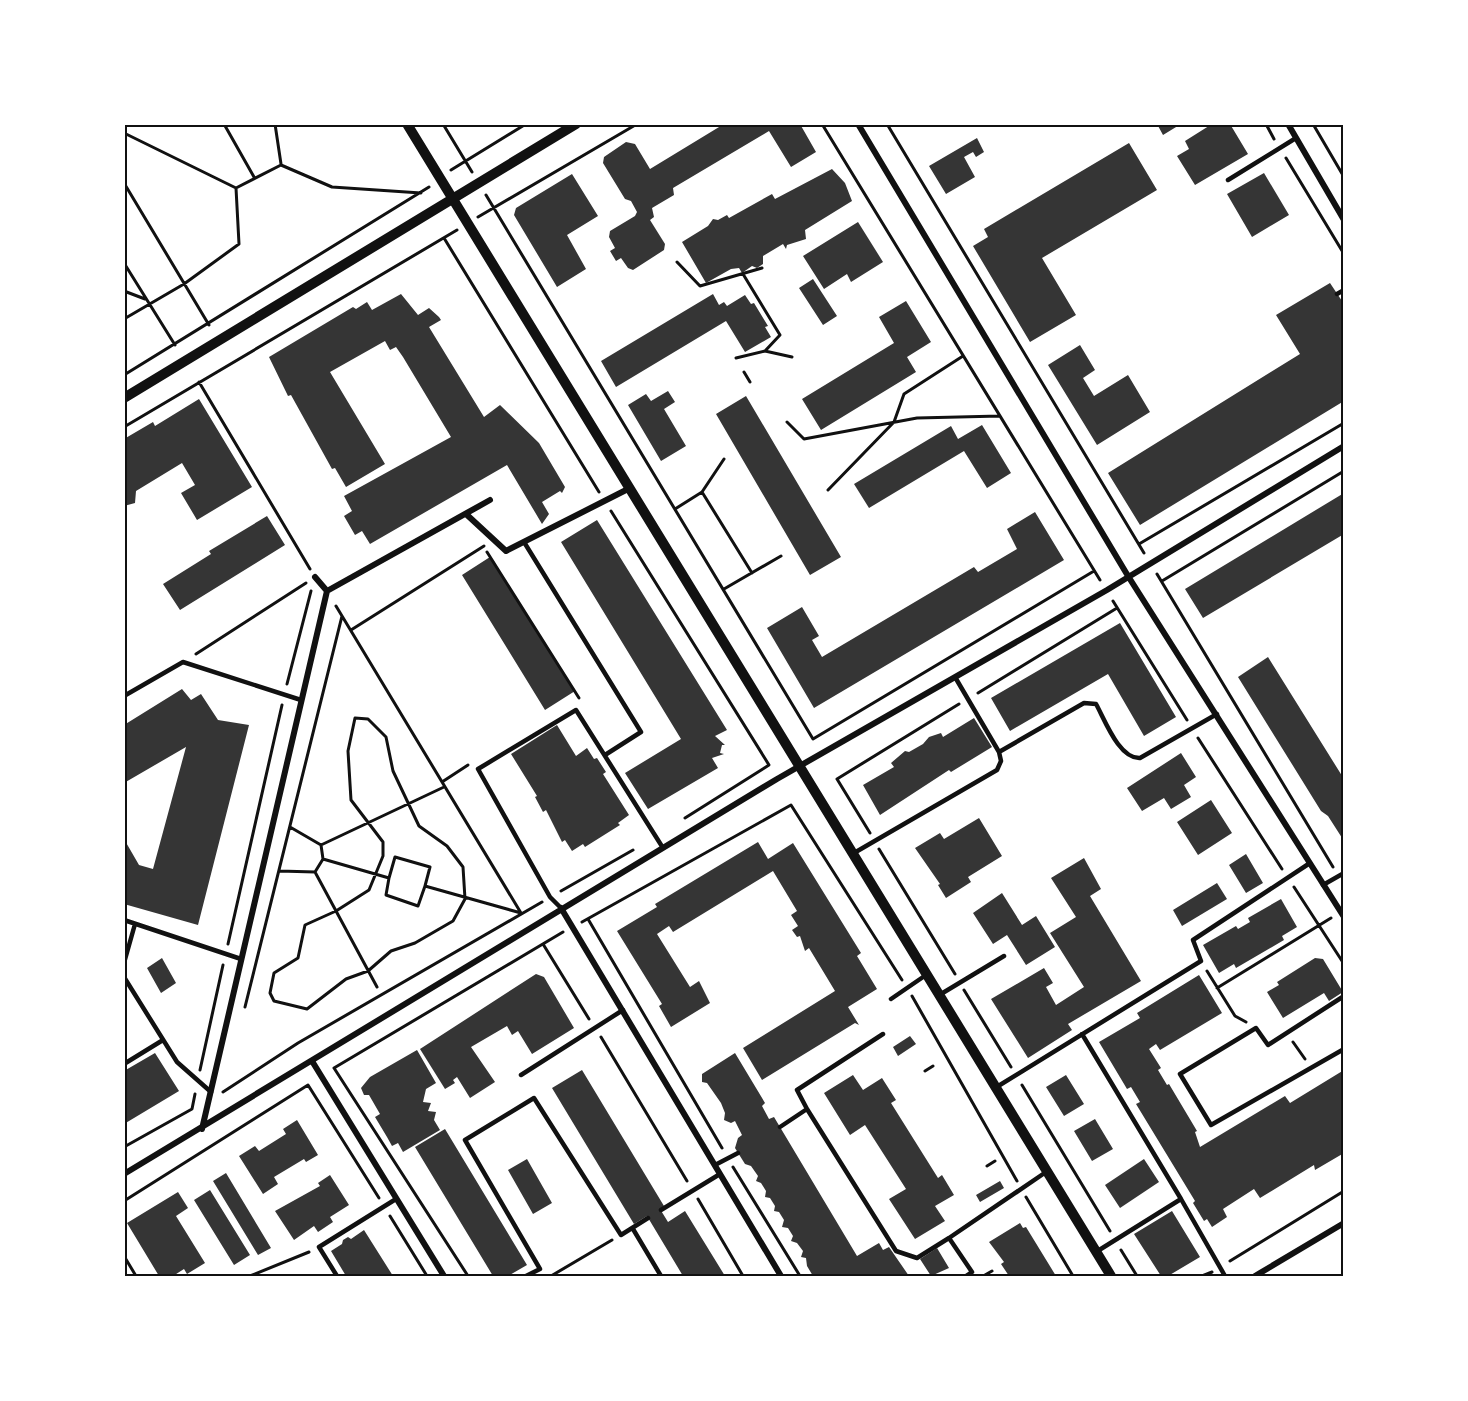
<svg xmlns="http://www.w3.org/2000/svg" width="1468" height="1401" font-family="Mulish,sans-serif">
	<style>
		.building { fill: #353535 }
		.lines { fill: none; stroke-linecap: round; stroke-linejoin: round }
		.path { stroke: #111; stroke-width: 3 }
		.service { stroke: #111; stroke-width: 4.5 }
		.minor { stroke: #111; stroke-width: 6 }
		.tertiary { stroke: #111; stroke-width: 10 }
		.neatline { fill: none; stroke: #111; stroke-width: 2 }
	</style>
	<rect width="100%" height="100%" fill="#fff"/>
	<path class="building" d="M724,124h76l16,28 -25,15 -22,-36 -96,57 1,7 -22,13 2,9 -4,3 15,24 -1,6 -31,20 -5,-2 -7,-10 -5,3 -6,-10 5,-3 -6,-11 1,-6 25,-15 2,-4 -6,-11 -6,-2 -22,-36 1,-6 22,-15 9,2 15,25z
		M1157,124h24l-18,11z
		M1212,124h18l18,30 -53,31 -18,-29 12,-7 -4,-8z
		M977,138l7,14 -8,5 -3,-5 -9,5 11,20 -29,17 -17,-28z
		M1129,143l28,47 -115,68 34,57 -46,27 -57,-96 15,-9 -4,-8z
		M832,169l13,14 7,18 -47,29 1,9 -19,6 -1,4 -3,-5 -20,12v8l-6,4 -5,-2 -10,7 -3,-5 -8,1 -25,14 -24,-41 26,-16 5,-7 5,1 9,-5 2,3 43,-24 3,5z
		M1264,173l25,42 -37,22 -25,-43z
		M572,174l26,42 -31,19 19,34 -29,18 -43,-72 2,-7z
		M858,222l25,40 -32,20 -4,-8 -23,15 -21,-33z
		M813,279l24,37 -14,9 -24,-37z
		M1330,283l14,21v97l-204,124 -32,-52 192,-119 -24,-39z
		M401,294l17,21 11,-7 10,9 2,3 -12,7 55,90 16,-12 39,38 26,44 -3,6 -2,-2 -18,11 7,12 -7,10 -35,-59 -137,79 -8,-13 -7,4 -11,-19 8,-5 -8,-15 107,-59 -48,-80 -7,-10 -6,3 -5,-9 -55,31 55,92 -39,23 -11,-19 -3,1 -41,-74 -3,1 -19,-39 84,-50 3,2 11,-7 5,8z
		M713,294l6,11 5,-3 3,4 18,-11 6,9 3,-1 14,23 -3,1 6,10 -26,15 -19,-31 -110,66 -15,-26z
		M906,301l25,41 -24,15 9,15 -95,58 -19,-31 92,-56 -15,-26z
		M1080,345l15,25 -12,8 11,18 34,-21 22,37 -53,33 -49,-80z
		M668,391l7,11 -11,7 22,37 -25,15 -33,-56 18,-11 5,7z
		M746,396l95,161 -31,18 -94,-161z
		M199,399l53,88 -55,33 -16,-27 14,-8 -13,-22 -46,28 -1,12 -11,3v-67l29,-17 2,4z
		M982,425l29,48 -24,15 -23,-37 -95,57 -15,-24 97,-58 7,13z
		M1344,493v41l-141,84 -18,-29z
		M1035,512l29,48 -250,148 -47,-80 35,-21 17,29 -7,4 10,17 152,-90 4,5 39,-23 -10,-20z
		M267,516l18,29 -105,65 -17,-26 48,-30 -2,-3z
		M597,520l130,210 -12,6 10,9h-3l-2,8 4,1 -12,4 6,10 -70,41 -23,-36 56,-34 -120,-197z
		M490,557l85,134 -30,19 -83,-135z
		M1120,623l56,94 -32,19 -36,-62 -98,57 -19,-33z
		M1268,657l76,122v62l-16,-25 -7,-5 -83,-134z
		M182,689l9,11 10,-6 17,26 31,5 -51,200 -74,-21v-65l15,26 14,4 33,-122 -62,36v-58z
		M974,718l18,29 -41,25 -2,-2 -69,45 -17,-30 31,-18 -3,-4 14,-12 4,1 14,-8 6,-7 12,-4 2,4z
		M557,725l19,31 11,-8 7,11 3,-1 9,14 -3,2 26,41 -11,8 2,2 -35,22 -2,-3 -11,7 -7,-11 -3,2 -16,-32 -3,2 -8,-15 2,-1 -26,-42z
		M1181,753l15,24 -12,8 7,12 -20,12 -7,-11 -22,13 -15,-23z
		M1211,800l21,33 -34,22 -21,-33z
		M979,818l23,38 -34,21 3,5 -25,16 -8,-13 2,-1 -25,-36 25,-15 4,6z
		M758,842l10,17 25,-16 68,110 -4,3 20,33 -29,18 11,18 -4,-2 -93,57 -19,-32 92,-57 -26,-43 -4,3 -5,-15 -3,1 -5,-7 6,-4 -7,-11 6,-4 -24,-40 -100,61 -4,-6 -12,8 33,53 9,-6 11,22 -39,24 -12,-21 3,-2 -45,-73 40,-24 -2,-3z
		M1246,854l17,29 -17,10 -17,-28z
		M1084,858l17,31 -11,7 51,85 -73,43 4,6 -44,28 -37,-59 53,-31 9,15 -7,4 10,18 28,-18 -34,-54 26,-16 -25,-39z
		M1217,883l10,16 -45,27 -9,-16z
		M1002,893l20,32 14,-9 19,31 -29,18 -19,-30 -14,9 -20,-31z
		M1281,899l16,28 -15,9 2,4 -48,28 -2,-4 -15,9 -16,-28 33,-19 2,3 12,-7 -2,-4z
		M162,958l14,25 -15,10 -14,-25z
		M1315,958l8,1 20,33 -14,9 -5,-8 -41,25 -16,-26 12,-7 -2,-3z
		M536,974l8,3 30,51 -42,26 -14,-23 -6,4 -5,-9 -36,21 24,35 -25,16 -13,-21 -4,3 2,3 -10,6 -25,-40z
		M1199,975l23,38 -62,37 -4,-6 -7,5 12,19 -3,2 9,15 2,-1 28,47 -2,1 5,15 85,-51 5,7 54,-33v83l-29,17 -1,-5 -54,33 -6,-9 -31,20 4,8 -15,10 -5,-8 -3,2 -11,-18 2,-2 -59,-97 4,-2 -9,-15 -4,2 -28,-47 41,-24 -3,-5z
		M910,1036l6,8 -18,12 -5,-9z
		M417,1050l19,33 -10,6 -3,13 8,1 -3,8 8,1 -2,8 6,10 -37,22 -5,-9 -6,3 -5,-9 -12,-20 5,-3 -11,-19h-5l-3,-7 9,-11z
		M155,1053l24,38 -55,33v-53z
		M735,1053l30,50 -3,3 7,13 5,-2 83,139 22,-13 4,7 6,-3 20,29h-96l-6,-10 -1,-8 -5,-1 2,-6 -6,-8 -6,-2 2,-5 -5,-8 -6,-1 2,-7 -5,-8 -5,-1 1,-5 -5,-8 -5,-1 1,-6 -5,-8 -5,-2 2,-5 -7,-10 -6,-2 -10,-16 3,-10 4,-3 -7,-14 -4,2 -7,-3 1,-7 -4,-10 -14,-20 -5,-1v-8z
		M582,1070l82,136 -4,3 8,13 17,-11 40,65h-42l-36,-60 -13,8 -82,-136z
		M853,1075l10,15 19,-12 14,22 -5,3 47,75 4,-3 12,20 -19,11 10,15 -30,18 -26,-40 17,-10 -41,-64 -15,10 -26,-42z
		M1066,1075l18,29 -20,12 -18,-29z
		M1095,1119l18,30 -21,12 -18,-30z
		M297,1120l21,35 -12,7 -2,-3 -30,18 4,7 -15,10 -24,-38 16,-10 4,5 27,-17 -3,-5z
		M445,1129l82,136 -19,11h-15l-78,-129z
		M527,1159l25,44 -19,11 -25,-44z
		M1144,1159l15,23 -39,26 -15,-23z
		M226,1173l45,75 -13,7 -45,-74z
		M330,1175l19,30 -19,12 3,5 -15,10 -4,-6 -20,14 -19,-29 45,-25 -2,-3z
		M1000,1181l4,7 -24,14 -4,-7z
		M210,1190l40,65 -16,10 -40,-65z
		M178,1192l10,16 -12,8 29,47 -18,11 -3,-5 -11,7h-14l-32,-53z
		M1172,1211l28,46 -32,19h-7l-27,-42z
		M1020,1223l3,5 3,-1 30,49h-47l-8,-12 3,-2 -15,-20z
		M364,1230l29,46h-47l-15,-25 11,-7 1,-4 5,-3 3,2z
		M937,1248l12,20 -18,8 -11,-17z"/>
	<g class="lines">
		<path class="path" d="M224,124l30,53
			M275,124l6,40
			M443,124l29,48
			M822,124l278,456
			M887,124l257,429
			M1266,124l8,15
			M1313,124l31,53
			M124,133l112,55 45,-23 51,22 89,6
			M1286,158l58,96
			M451,170l75,-46
			M124,183l85,142
			M486,195l327,544 281,-168
			M478,217l159,-93
			M444,238l155,254
			M677,262l23,24 62,-18
			M124,263l51,82
			M743,274l37,61 -15,16
			M124,291l21,8
			M124,319l60,-35 55,-40 -3,-56
			M736,358l29,-7 27,6
			M744,372l6,10
			M124,375l305,-188
			M199,382l111,187
			M787,422l17,17 113,-21 83,-2
			M124,427l333,-197
			M828,490l66,-68 10,-28 59,-38
			M702,492l22,-33
			M675,509l27,-17 50,81
			M611,511l158,254 -84,53
			M1139,544l205,-121
			M487,552l92,146
			M1157,574l176,293
			M1162,581l182,-110
			M724,589l57,-33
			M1113,601l74,119
			M336,606l185,307
			M351,630l133,-84
			M196,654l110,-71
			M287,684l24,-93
			M978,693l139,-85
			M355,718l13,1 18,18 7,34 26,55 28,20 16,21 2,32 -12,22 -38,22 -24,8 -23,20 -22,8 -39,30 -33,-8 -4,-8 4,-20 24,-15 7,-33 31,-14 33,-21 14,-34v-14l-32,-42 -3,-49z
			M1198,738l84,131
			M442,782l26,-17
			M290,827l31,18 2,14
			M870,833l-33,-54 122,-75
			M321,845l123,-58
			M879,849l76,125
			M279,871l36,1 8,-13 66,19 -3,17 32,11 7,-20 96,27
			M315,872l62,115
			M389,878l6,-21 35,10 -5,19
			M1294,887l50,77
			M561,891l72,-41
			M588,919l134,229
			M582,922l209,-117 111,175
			M228,944l54,-239
			M543,944l46,75
			M1207,971l28,45 11,6
			M1217,988l114,-70
			M964,990l47,77
			M912,996l105,185
			M245,1007l97,-391
			M601,1037l86,144
			M1293,1042l12,17
			M200,1070l23,-105
			M925,1071l8,-5
			M1022,1085l88,146
			M223,1092l75,-49 244,-141
			M124,1147l68,-38 3,-15
			M987,1166l8,-5
			M733,1167l67,109
			M1026,1197l47,79
			M698,1199l45,77
			M124,1201l184,-116 71,113
			M390,1216l37,60
			M1121,1250l16,26
			M124,1256l12,20
			M1230,1261l114,-70
			M985,1275l7,-4
			M250,1276l59,-24
			M468,1276l-134,-208 229,-136
			M551,1276l61,-36
			M1202,1276l10,-4"/>
		<path class="service" d="M1228,180l68,-42
			M1337,294l7,-4
			M524,542l117,190 -36,23
			M955,677l44,75
			M124,696l59,-34 118,38
			M854,853l143,-83 4,-9 -2,-9 85,-49 12,1c9,16 23,55 44,54l77,-44
			M1323,885l21,-12
			M561,908l-11,-11 -72,-128 98,-59 87,138
			M124,920l117,39
			M124,963l11,-39
			M124,977l53,85 34,30
			M941,994l63,-38
			M1344,996l-76,49 -12,-17 -76,46 31,51 133,-76
			M891,999l35,-24
			M1082,1034l99,165
			M124,1064l39,-24
			M521,1075l102,-65
			M995,1088l206,-127 -8,-21 117,-77
			M807,1109l-10,-19 86,-56
			M780,1127l27,-18 89,142 21,7 32,-20
			M715,1165l23,-12
			M661,1210l59,-36
			M633,1229l28,47
			M1096,1252l85,-53 44,77
			M337,1276l-18,-29 77,-48
			M526,1276l14,-7 -75,-129 69,-42 87,137 27,-17
			M966,1276l6,-4 -23,-34 97,-66"/>
		<path class="minor" d="M858,124l270,452 216,341
			M1288,124l56,96
			M466,514l40,37 122,-62
			M315,577l12,14
			M561,908l220,368
			M312,1061l132,215
			M202,1129l125,-538 163,-91
			M124,1174l653,-395 330,-189 237,-144
			M1255,1276l89,-53"/>
		<path class="tertiary" d="M407,124l704,1152
			M124,398l452,-274"/>
	</g>
	<rect width="1468" height="1401" fill="none" stroke="#ffffff" stroke-width="252"/>
	<rect x="126" y="126" width="1216" height="1149" class="neatline"/>
</svg>
